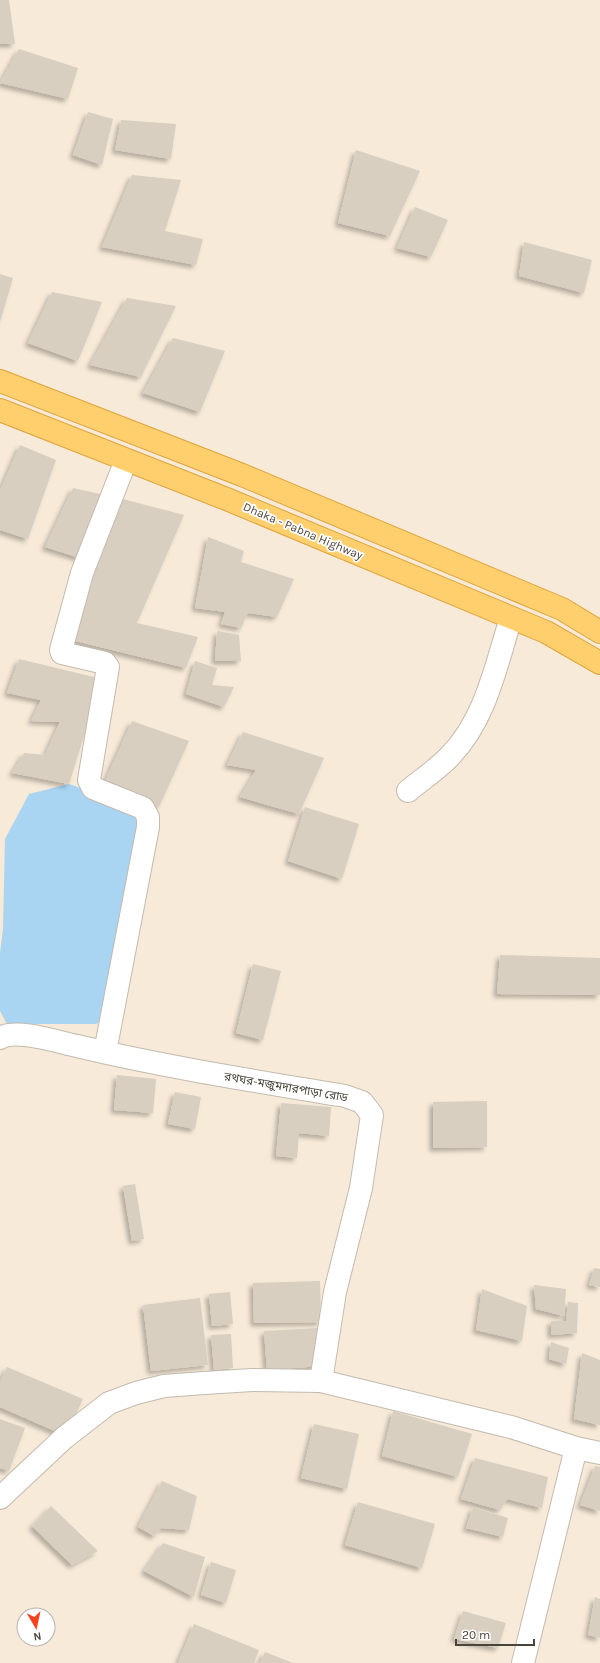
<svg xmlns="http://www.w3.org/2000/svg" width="600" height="1663" font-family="Karla,'Noto Sans Bengali',sans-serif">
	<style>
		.commercial { fill: #f7ead8; fill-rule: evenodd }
		.water { fill: #a9d4f2 }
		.building { fill: #d8cfc1; filter: url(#shadow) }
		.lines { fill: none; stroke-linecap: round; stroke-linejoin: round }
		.minor-casing { stroke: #c2bbae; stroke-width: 24 }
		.highway-casing { stroke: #e0a43c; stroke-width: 24 }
		.minor { stroke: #fff; stroke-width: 22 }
		.highway { stroke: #ffcf6e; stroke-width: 22 }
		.labels { text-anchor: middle; stroke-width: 3.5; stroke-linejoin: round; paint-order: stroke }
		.street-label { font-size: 12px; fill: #4b4439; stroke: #fff }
	</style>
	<defs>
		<filter id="shadow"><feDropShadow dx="-3.5" dy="3.5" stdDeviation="2" flood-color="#0004"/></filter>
	</defs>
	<rect width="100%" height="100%" fill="#f6f3ec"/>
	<path class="commercial" d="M0,0h600v1663h-600zM24,1615h24v24h-24z"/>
	<path class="water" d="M69,784l44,15 23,16 5,25 -32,177 -13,7h-59l-29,2 -8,-15v-58l3,-24 2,-90 24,-45z"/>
	<path class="building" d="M0,0h9l6,44h-15z
		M19,49l59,19 -10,31 -68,-16z
		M88,112l25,7 -11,46 -29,-10z
		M121,120l55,4 -5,35 -56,-9z
		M356,150l64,21 -30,65 -52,-13z
		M132,175l49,5 -16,51 38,8 -7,26 -94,-18z
		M415,207l33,13 -17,37 -34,-9z
		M524,242l68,18 -8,33 -65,-17z
		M0,274l13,4 -13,44z
		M52,292l50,10 -24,59 -50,-18z
		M127,298l49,8 -35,71 -51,-12z
		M173,338l52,13 -25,61 -57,-19z
		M20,445l36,15 -28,79 -28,-9v-39z
		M73,488l36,8 -29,62 -35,-11z
		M119,498l65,17 -47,108 61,14 -12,31 -119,-29z
		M208,537l36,14 -3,11 53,17 -17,38 -29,-4 -7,15 -20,-4 4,-12 -30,-4z
		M217,631l22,4 2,26h-26z
		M19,659l83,20 -33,105 -57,-11 12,-20 21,2 15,-33 -29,-1 10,-21 -34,-7z
		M195,661l22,7 -5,17 22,2 -10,20 -38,-13z
		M132,721l57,20 -30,66 -56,-21z
		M243,732l81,26 -25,56 -59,-17 16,-27 -29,-5z
		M305,807l54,17 -17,55 -54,-18z
		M500,955l100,3v37l-103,-1z
		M253,964l28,7 -18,69 -27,-7z
		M117,1075l39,4 -3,34 -39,-3z
		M175,1092l26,5 -6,32 -27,-5z
		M487,1101v46l-54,1v-46z
		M281,1103l50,4 -2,29 -30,-3 -2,25 -21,-2z
		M135,1184l9,55 -12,2 -9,-55z
		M594,1268l6,1v18l-11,-2z
		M320,1281l1,41 -67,1 -1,-40z
		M534,1285l32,4 -2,27 -28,-7z
		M482,1289l45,17 -5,35 -46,-11z
		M230,1292l3,32 -21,2 -3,-32z
		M200,1298l8,67 -57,6 -8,-66z
		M568,1302l10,1 -1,30 -26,2v-14h15z
		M317,1328l3,38 -53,4 -3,-39z
		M231,1334l2,34 -19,2 -3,-35z
		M551,1342l18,6 -3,16 -17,-5z
		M582,1353l18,7v65l-26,-6z
		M7,1367l76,32 -17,37 -66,-29v-24z
		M393,1411l79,23 -14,43 -76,-21z
		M0,1419l25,9 -16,43 -9,-3z
		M314,1424l45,10 -12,55 -46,-11z
		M475,1458l73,19 -6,31 -35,-9 -7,11 -39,-11z
		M595,1466l5,1v44l-20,-6z
		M162,1481l35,15 -8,34 -28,-2 -7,8 -16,-9z
		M358,1502l77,22 -13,44 -77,-23z
		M51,1506l47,45 -26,14 -40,-39z
		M473,1507l35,11 -5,19 -37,-9z
		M163,1543l42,14 -11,40 -50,-26z
		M211,1562l25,8 -10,33 -25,-8z
		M595,1597l5,2v39l-12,-3z
		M463,1611l43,12 -8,25 -44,-9z
		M194,1624l65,26 -5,13h-76z
		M265,1652l28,11h-33z"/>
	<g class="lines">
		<defs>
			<path id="minor" d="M408,791c13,-11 30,-22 42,-35 36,-37 46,-91 61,-138
				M0,1038c16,-10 58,4 77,8 88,21 178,35 268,50l17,6 10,13 -11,73 -26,104 -14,89
				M105,1052l43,-225v-10l-5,-9 -50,-20 -4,-8 19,-113 -3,-4 -43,-10 -1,-3 21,-77 44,-113
				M0,1498l64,-60 45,-35 27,-10 28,-7 40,-3 48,-3 69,1 190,46 65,21 24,5
				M523,1663l53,-215"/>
			<path id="highway" d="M0,381l242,94 320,134 38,23
				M0,410l229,90 317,132 54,31"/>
		</defs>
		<use href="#minor" class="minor-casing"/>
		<use href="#highway" class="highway-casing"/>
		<use href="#minor" class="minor"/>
		<use href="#highway" class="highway"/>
	</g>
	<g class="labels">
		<g class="street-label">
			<text transform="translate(303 531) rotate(23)" y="4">Dhaka - Pabna Highway</text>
			<text transform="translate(286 1087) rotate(10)" y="4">রথঘর-মজুমদারপাড়া রোড</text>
		</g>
	</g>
	<g transform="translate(36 1627) rotate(171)"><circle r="19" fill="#ffffff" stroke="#b7b4b0"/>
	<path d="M0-3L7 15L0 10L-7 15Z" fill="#fc3f1d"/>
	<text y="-6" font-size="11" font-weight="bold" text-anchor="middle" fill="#4b4439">N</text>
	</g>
	<path d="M456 1639v6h78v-6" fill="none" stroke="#4b4439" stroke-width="2"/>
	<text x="462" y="1639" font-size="12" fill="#4b4439" stroke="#ffffff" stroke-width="3" paint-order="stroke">20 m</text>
</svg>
